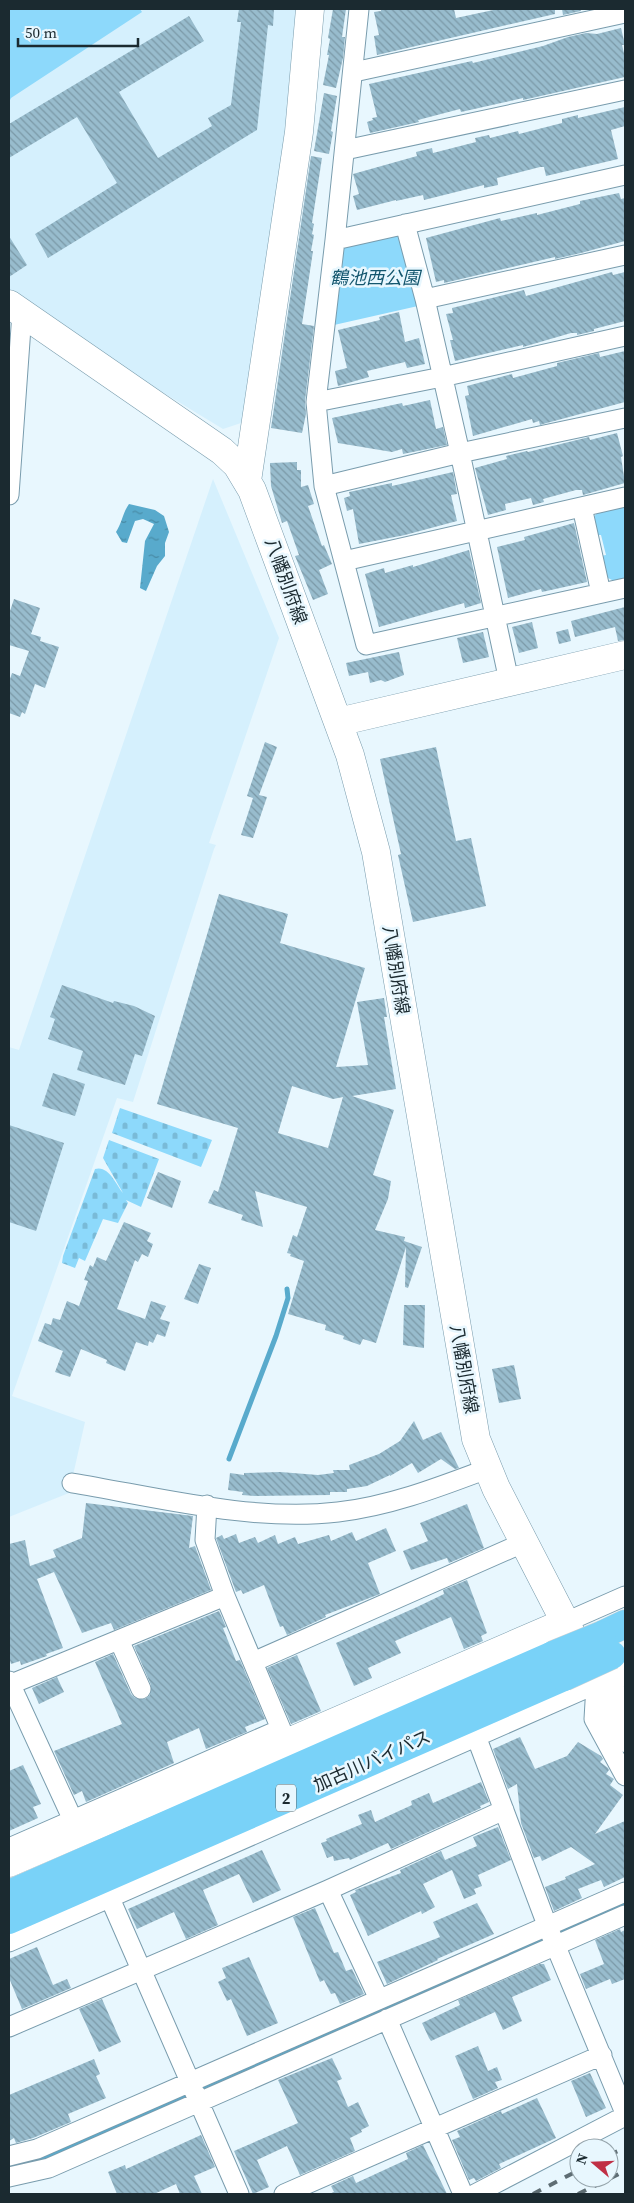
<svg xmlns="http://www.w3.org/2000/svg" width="634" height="2203" font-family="'Source Serif 4','Noto Sans JP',serif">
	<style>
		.built { fill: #d5f0fd }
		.cemetery { fill: url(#cemetery-stones) }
		.park { fill: #8dd9fb }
		.water { fill: url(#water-ripples) }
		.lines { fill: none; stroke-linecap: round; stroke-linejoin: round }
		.stream { stroke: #58aacc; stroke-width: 5 }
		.river { stroke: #58aacc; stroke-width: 29 }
		.building { fill: url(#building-back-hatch); fill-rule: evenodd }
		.street-casing { stroke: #799cad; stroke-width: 21 }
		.secondary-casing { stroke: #799cad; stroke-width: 29 }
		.highway-casing { stroke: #d1d4d6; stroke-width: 29 }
		.street { stroke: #fff; stroke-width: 19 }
		.secondary { stroke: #fff; stroke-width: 28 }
		.highway { stroke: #79d2f8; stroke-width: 28 }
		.rail { stroke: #5e6d73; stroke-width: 4; stroke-dasharray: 9 9; stroke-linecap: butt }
		.highway-bridge-casing { stroke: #d1d4d6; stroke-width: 29; stroke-linecap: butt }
		.highway-bridge { stroke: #79d2f8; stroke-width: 28 }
		.labels { text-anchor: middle; stroke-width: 5; stroke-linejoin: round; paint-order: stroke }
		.shield { fill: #e8f7fe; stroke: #58686e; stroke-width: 1 }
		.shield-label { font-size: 16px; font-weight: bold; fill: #1b2a30 }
		.park-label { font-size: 18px; font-style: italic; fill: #13566e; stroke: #e8f7fe }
		.street-label { font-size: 18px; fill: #1b2a30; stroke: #e8f7fe }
	</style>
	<defs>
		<pattern id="cemetery-stones" width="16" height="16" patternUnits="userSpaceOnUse" patternTransform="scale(1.25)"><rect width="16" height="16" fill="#8dd9fb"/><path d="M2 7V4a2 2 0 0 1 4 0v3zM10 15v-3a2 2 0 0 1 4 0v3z" fill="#79bad7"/></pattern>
		<pattern id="water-ripples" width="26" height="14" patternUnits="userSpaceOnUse" patternTransform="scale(1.25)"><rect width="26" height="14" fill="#58aacc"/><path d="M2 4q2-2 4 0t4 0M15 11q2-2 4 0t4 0" fill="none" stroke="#488ba6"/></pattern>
		<pattern id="building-back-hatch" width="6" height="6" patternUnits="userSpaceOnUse" patternTransform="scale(1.25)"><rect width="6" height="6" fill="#98bccd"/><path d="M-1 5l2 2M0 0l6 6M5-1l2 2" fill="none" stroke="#7b99a7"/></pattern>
	</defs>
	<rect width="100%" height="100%" fill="#e8f7fe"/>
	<path class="built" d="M9,9h293l-58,413 -21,7 -92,-56 -122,-83z
		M213,479l66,159 -70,205 7,2 -2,4 -81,253 -16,-4 -105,298 73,26 -16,71 -60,24v-470l10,3z"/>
	<path class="cemetery" d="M120,1108l92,32 -11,27 -89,-34z
		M109,1140l50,19 -18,48 -15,-7 2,3 -10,20 -15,-4 -18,42 -6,-3 -4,10 -13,-5 1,-7 32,-87c14,-4 21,16 28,24l-20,-35z"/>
	<path class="park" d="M9,9h131l2,3 -131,86 -2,4z
		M400,234l18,72 -84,19 8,-78z
		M625,506v74l-9,2 -10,-5 -6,-21 6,-1 -5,-20h-5l-4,-16 5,-6z"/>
	<path class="water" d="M129,504l26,6 9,6 5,16 -4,11v13l-8,10 -11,25 -6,-3 5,-47 9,-17 -11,-5 -8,2 -8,22 -5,-1 -6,-10c6,-9 7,-20 13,-28z"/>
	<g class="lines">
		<path class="stream" d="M229,1459l47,-123 12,-38 -1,-9"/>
		<path class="river" d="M204,2087l421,-184
			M9,2165l20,-3 145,-62"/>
	</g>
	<path class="building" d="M239,9h35l-1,17 -5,-1 -11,105 -209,128 -13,-24 82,-51 -40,-66 -68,41v-34l180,-108 15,25 -85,51 39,66 54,-32 -4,-8 23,-13 10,-83h-4z
		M333,9h13l-4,28h3l-2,21 -7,30 -13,-3 6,-30h-2l3,-16 -2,-1z
		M381,9h73l2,9 42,-9h57v5l-178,41 -3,-19 5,-1 -5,-23 7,-1z
		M562,9h18l1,2 -18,4z
		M621,28l4,17h-3l3,12v20l-102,23v-2l-62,14 -1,-3 -42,11 1,2 -49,11 -3,-11 6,-2 -1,-2 5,-1 -8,-33 103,-23 1,2 70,-17 25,-9 18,-4 11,1z
		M324,93l13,3 -6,35 2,1 -4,22 -15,-3z
		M625,107v19l-14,4 7,29 -72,17 -2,-9h-4l-43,11 1,7 -14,3v-3l-60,15 -1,-5 -27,6v-1l-39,10 -4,-14 6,-2 -6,-20 64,-18 -1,-4 16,-4 1,5 43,-11 -1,-4 14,-3 1,3 28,-7 1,3 43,-11v-4l16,-4v3z
		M311,156l11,2 -10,65 2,1 -2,10 2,1 -3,16h2l-11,73 12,2 -9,75 1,13 -4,19 -31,-5z
		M619,193l2,6 4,-1v43l-44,12 -26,6v-2l-111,26v-3l-8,2 -10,-44 74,-20 1,3 36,-8v2l43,-11v-3z
		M9,236l18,29 -18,12z
		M612,272l1,3 12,-3v49l-31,8v2l-17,4v-2h-6l-48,14v-2l-68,16 -5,-21h3l-7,-26 7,-1 -1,-5 72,-18 2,6z
		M399,312l6,30 14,-4 6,26 -18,4 -2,-6 -38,9 2,6 -31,9 -3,-15 12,-3 -9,-38 42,-10 -1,-3z
		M625,351v51l-82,22 -3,1 -1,-4 -6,2 -1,-4 -59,17 -8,-40 4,-1 -2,-9 45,-12 1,4 44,-12v-3l42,-10 1,4z
		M430,400l6,29 7,-2 4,18 -44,9 -1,-5 -10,3 -54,-9 -6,-25 70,-15 1,3z
		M617,433l6,23 -2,1 4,26 -42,12 -1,-5h-6l-33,9 1,3 -11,3 -2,-7 -26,6 1,6 -18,5 -13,-47 32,-9 -1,-3 21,-5 1,1 49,-12 12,-3 1,3z
		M297,462v8h4v17l7,-2 6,19 -6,2 14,40 2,-1 8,19 -13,6 9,24 -15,6 -18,-44 4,-1 -12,-34 -5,2 -11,-37 -1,-23z
		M453,472l4,22 -6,1 6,26 -52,14 -46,9 -6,-35 -6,2 -3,-13 6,-2 -1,-4 43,-9v3z
		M574,523l13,59 -45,10 -1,-3 -33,9 -11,-51 28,-7 -1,-3z
		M469,550l12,53 -16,5 -1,-5 -85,24 -14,-53 19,-6 1,5 28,-8v2z
		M14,599l26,9 -9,26 10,3 -1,4 19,6 -14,41 -10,-4 -10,30 -3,-2 -2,5 -11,-4v-31l3,-9 8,3 9,-25 -20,-6v-31z
		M625,607v33l-7,1 -3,-14 -40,10 -4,-16z
		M532,622l6,26 -19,5 -7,-26z
		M568,629l3,12 -12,3 -3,-12z
		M483,632l6,25 -26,6 -6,-25z
		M399,652l5,23 -19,7 -4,-2 -11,3 -2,-11 -19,4 -3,-13z
		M265,742l12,5 -18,48 8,2 -14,41 -12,-3 12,-37 -6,-2z
		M436,747l20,94 15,-3 15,68 -73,16 -15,-67 3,-1 -21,-95z
		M219,894l69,20 -8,29 85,25 -29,99 32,-2 -11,-63 27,-4 3,19h-3l12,72 -44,7 42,14 -21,65 18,6 -3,18 -13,31 30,7 -1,4 18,6 -14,41 -3,-1 1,-40 -30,96 -13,-4 -3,6 -17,-6 1,-3 -19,-6 1,-5 -38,-11 16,-53 -14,-5 1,-2 -4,-1 6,-18 4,2 10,-30 -52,-16 8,36 -22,-7 2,-5 -35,-12 6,-13 4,2 20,-64 -81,-24zM292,1086l41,13 10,-2 -15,51 -50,-15z
		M62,985l51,18 1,-2 20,5 21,10 -13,40 -7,-2 -10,31 -48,-15 6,-19 -35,-12 7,-20 -5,-2z
		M53,1073l32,11 -10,32 -33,-10z
		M9,1125l55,18 -28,88 -27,-9z
		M158,1172l23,9 -9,27 -25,-10z
		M124,1222l27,11 -4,8 6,3 -5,13 -6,-3 -4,8 -3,-2 -18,49 28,10 6,-18 15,5 -6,13 10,3 -5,15 -8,-3 -4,9 -4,-2 -1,5 -12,-4 -11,29 -19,-8 1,-3 -26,-11 -11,28 -15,-5 8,-21 -25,-10 7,-18 6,2 2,-7 7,2 7,-19 12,5 9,-25 -4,-1 6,-15 3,2 4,-10 9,4z
		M199,1264l12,4 -13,36 -14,-5z
		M404,1305h21l-1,43 -21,-3z
		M514,1365l7,34 -22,4 -7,-34z
		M414,1421l9,19 18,-8 18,36 -4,1 -14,-10 -23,14 -6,-10 -22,13v-1l-23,11 -20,3v3h-17v3l-75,1 -13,-1 1,-3 -15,-2 2,-17 14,2v-2l36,-1 38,3 16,-2 -1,-3h17l-1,-5 30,-11 21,-13z
		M86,1503l107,13 -4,32 6,-2 16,44 -97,40 -3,-7 -29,10 -28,-61 -17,7 26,69 -17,6 1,2 -26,9 -1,-4 -9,3 -2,-7v-113l16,-4 5,26 26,-9 -3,-7 29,-12z
		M467,1504l17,44 -35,15 -2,-5 -36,12 -8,-19 25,-10 -8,-18z
		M386,1528l10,23 -28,12 12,31 -55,21 1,2 -39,18 -4,-9 -3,1 -16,-42 -21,9 -2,-4 -5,2 -20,-54 6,-3 2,4 12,-5 3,9 16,-6 3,6 17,-8 3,9 17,-7 3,7 31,-9 2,6 21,-9 4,9z
		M467,1580l20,53 -6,3 2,5 -19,8 -13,-32 -56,24 6,12 -33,15 4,10 -18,8 -18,-43 81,-36 27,-13 -1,-4z
		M219,1611l7,16 -3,1 13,33 4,-1 25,59 -20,8 2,5 -41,17 -7,-21 -32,14 7,21 -88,39 -4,-11 -8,4 -20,-44 68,-27 -27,-62 18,-8 18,40 4,4 10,1 5,-4 1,-10 -17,-39z
		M297,1655l24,56 -30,13 -24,-56z
		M57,1677l7,15 -25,12 -7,-16z
		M520,1737l15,32 32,-13 11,-14 23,14 2,3 -3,3 8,6 1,2 -3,4 8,5 -4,6 13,10 -28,39 30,-13v56l-21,10 -3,-7 -23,9 4,9 -28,13 -9,-24 21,-8 -1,-2 30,-13 -24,-17 -29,14 -2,-5 -6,2 -13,-35 -4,-39 -9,5 -15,-40z
		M23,1765l18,39 -8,3 5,11 -29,13v-60z
		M481,1782l8,20 -9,4 1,2 -90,41 -3,-6 -38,17 -1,-2 -15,3 -1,-5 -6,2 -6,-15 6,-2 -1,-2 36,-15 -4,-9 13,-5 4,12 37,-17 -1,-4 18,-8 4,10z
		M498,1827l13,33 -33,15 4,11 -8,3 2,5 -12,5 -12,-29 -29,14 12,23 -13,7 -1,-3 -53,25 -18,-41 6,-3 -1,-2 46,-17 -1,-3 41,-19 4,9 32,-14 -4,-9z
		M262,1850l19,40 -28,13 -14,-29 -36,16 15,35 -32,14 -12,-27 -37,17 -9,-20z
		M477,1903l17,31 -57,25 1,1 -51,24 -10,-22 63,-25 -7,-15z
		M315,1908l19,45 4,-1 8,19 6,-2 12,25 -24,10 -5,-11 -4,1 -7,-14 -4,2 -27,-65z
		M620,1929l1,3 4,-2v49l-13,5 -2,-5 -24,10 -6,-15 24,-10 -9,-24z
		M37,1947l16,38 14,-6 4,9 -49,21 -13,-31v-19z
		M249,1957l29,66 -31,13 -16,-37 -4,2 -9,-19 8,-4 -4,-10z
		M540,1964h4l7,16 -39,17 10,24 -19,9 -8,-18 -64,29 -2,-3 -7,-15 38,-18 -2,-5z
		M102,1999l19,43 -22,10 -20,-43z
		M478,2046l10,25 9,-4 5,13 -7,2 3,6 -25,11 -18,-43z
		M332,2058l10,21 -5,2 11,26 10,-5 11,24 -8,4 1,2 -12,6 5,13 -55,24 -13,-29 -30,14 12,27 -16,7 -19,-43 64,-28 -20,-43z
		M94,2059l6,15 -4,2 10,22 -38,16 3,8 -38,16 -17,5 -2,-5 -5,3v-46z
		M590,2073l16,35 -20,9 -15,-36z
		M537,2098l19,40 -57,26 2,4 -25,13 -2,-3 -5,2 -17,-40 8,-3 -3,-6 44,-20 1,3z
		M201,2135l14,32 -21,9 8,18h-22l-4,-10 -22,10h-37l-9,-22 17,-7 1,4z
		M423,2145l24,49h-118l5,-2 -3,-6 22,-10 3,7 52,-24 -2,-6z"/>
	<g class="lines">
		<defs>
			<path id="street" d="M359,9l-24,231 -19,162 8,84 42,159 259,-57
				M354,72l271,-59
				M345,150l280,-60
				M405,224l20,75 35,154 49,228
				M335,240l290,-65
				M425,299l200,-44
				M316,402l126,-25 183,-41
				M324,486l136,-33 165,-35
				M9,495l13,-182
				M582,507l19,86
				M344,561l281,-64
				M72,1483c85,14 179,39 266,29 52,-6 101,-25 149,-43
				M566,1622l59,-26
				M119,1640l22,49
				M253,1662l272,-120
				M9,1681l69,150
				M596,1684l27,13 2,4
				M9,1685l216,-89
				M596,1685l-2,34 31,57
				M476,1736l71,189 78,188
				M9,1848l272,-119 -56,-133 -20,-56 2,-35
				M328,1890l51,109
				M109,1896l130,298
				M9,1942l587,-258
				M387,2019l76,175
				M9,2027l319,-137 176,-80
				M9,2156l28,-7 588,-257
				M9,2177l40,-9 576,-253
				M284,2194l318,-139
				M475,2194l150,-78"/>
			<path id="secondary" d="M9,304l213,147 15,14 15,25 98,265 26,97 100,587 20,49 129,250
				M247,481l52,-349 11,-123
				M338,722l287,-67
				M596,1684l29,-13
				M9,1863l557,-241"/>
			<path id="highway" d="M602,1635l23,-11
				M9,1894l544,-239
				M9,1920l555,-243"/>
		</defs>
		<use href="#street" class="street-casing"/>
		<use href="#secondary" class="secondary-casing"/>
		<use href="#highway" class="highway-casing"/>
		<use href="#street" class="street"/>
		<use href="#secondary" class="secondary"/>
		<use href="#highway" class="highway"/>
		<path class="rail" d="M609,2155l16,-7
			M533,2194l46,-24
			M578,2194l47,-23"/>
		<defs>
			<path id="highway-bridge" d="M553,1655l49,-20
				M564,1677l48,-22"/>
		</defs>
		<use href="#highway-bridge" class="highway-bridge-casing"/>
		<use href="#highway-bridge" class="highway-bridge"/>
	</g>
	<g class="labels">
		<rect class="shield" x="276" y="1784.5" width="20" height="27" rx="4"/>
		<g class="shield-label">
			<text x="286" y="1804">2</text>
		</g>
		<g class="park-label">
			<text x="375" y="284">鶴池西公園</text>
		</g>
		<g class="street-label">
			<text transform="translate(286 581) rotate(70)" y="6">八幡別府線</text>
			<text transform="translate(396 970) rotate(81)" y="6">八幡別府線</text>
			<text transform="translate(464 1369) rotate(80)" y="6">八幡別府線</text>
			<text transform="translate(372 1761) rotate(-24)" y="6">加古川バイパス</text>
		</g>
	</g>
	<rect width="634" height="2203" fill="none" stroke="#1b2a30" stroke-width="20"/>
	<g transform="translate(594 2163) rotate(289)"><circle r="24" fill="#e8f7fe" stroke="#96a5ac"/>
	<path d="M0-4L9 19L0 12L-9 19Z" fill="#c02f45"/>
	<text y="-8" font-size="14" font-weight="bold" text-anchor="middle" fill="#1b2a30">N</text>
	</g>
	<path d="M18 38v8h120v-8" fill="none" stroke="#1b2a30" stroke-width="2.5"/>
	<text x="25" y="38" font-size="15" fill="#1b2a30" stroke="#e8f7fe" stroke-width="4" paint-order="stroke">50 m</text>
</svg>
